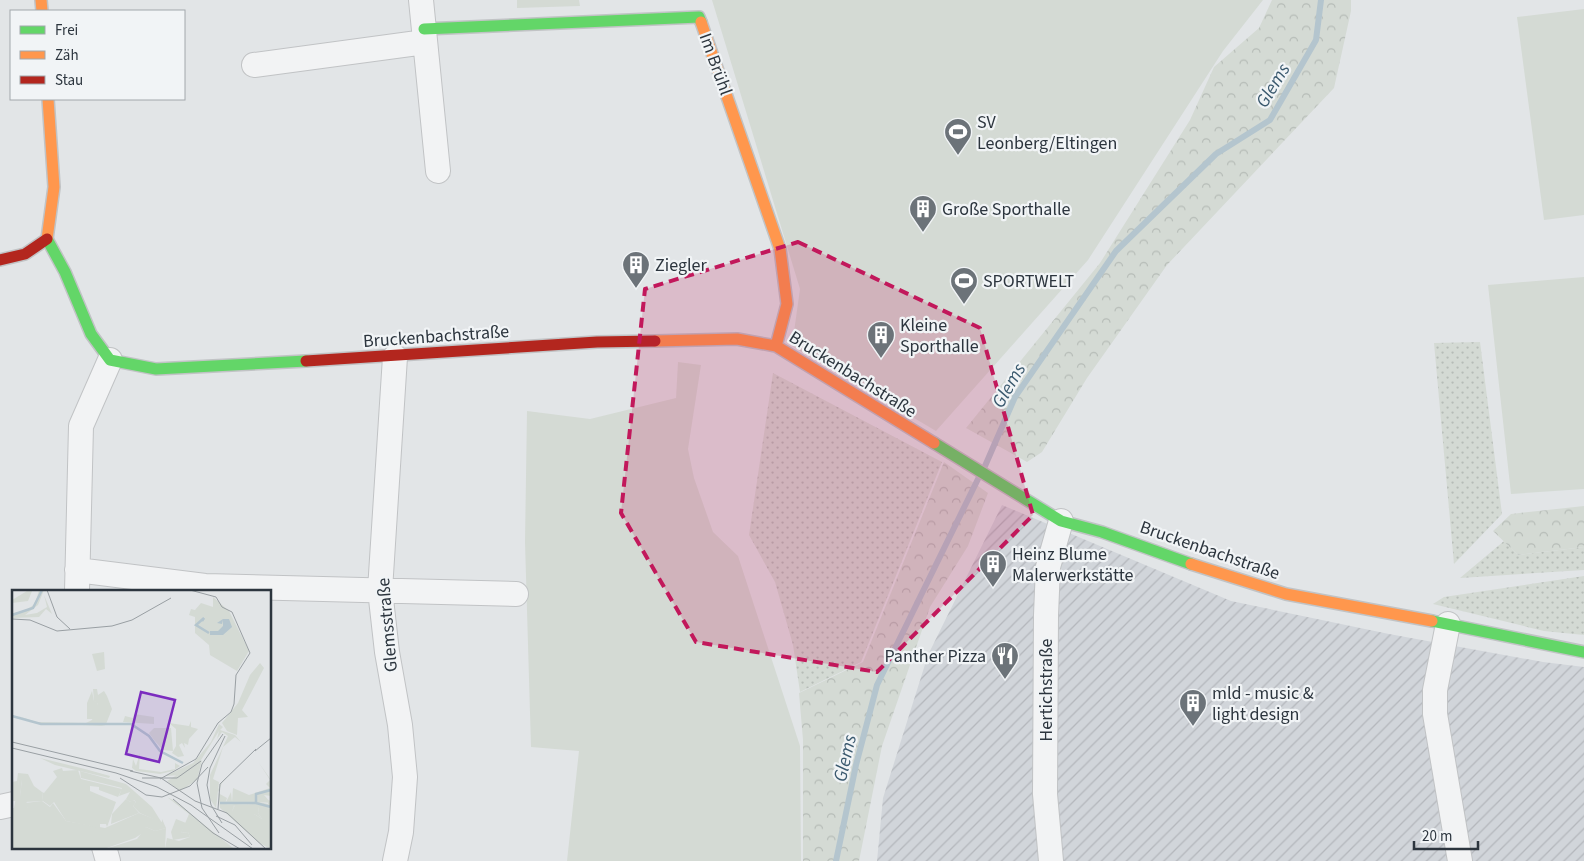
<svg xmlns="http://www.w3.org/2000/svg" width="1584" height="861" font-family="'Source Sans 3',sans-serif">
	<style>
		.industrial { fill: url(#industrial-furrows) }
		.grass { fill: url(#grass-dots) }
		.forest { fill: url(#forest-crowns) }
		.garden { fill: #d4dad4 }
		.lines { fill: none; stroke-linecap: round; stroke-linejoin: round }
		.stream { stroke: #b4c5ce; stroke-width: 6 }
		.street-casing { stroke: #c1c3c5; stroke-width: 26 }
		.fast-casing { stroke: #c1c3c5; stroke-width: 14 }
		.slow-casing { stroke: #c1c3c5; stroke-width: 14 }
		.jam-casing { stroke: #c1c3c5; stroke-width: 14 }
		.street { stroke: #f2f3f4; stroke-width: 24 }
		.fast { stroke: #63d668; stroke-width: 11 }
		.slow { stroke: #ff974d; stroke-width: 11 }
		.jam { stroke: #b3261e; stroke-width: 11 }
		.marked { fill: #c2185b; fill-opacity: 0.2; stroke: #c2185b; stroke-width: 4; stroke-dasharray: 10 6; stroke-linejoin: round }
		.labels { text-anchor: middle; stroke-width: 4.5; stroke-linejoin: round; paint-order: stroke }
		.street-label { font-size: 18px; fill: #2c353e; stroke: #f1f4f6 }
		.poi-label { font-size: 18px; fill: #2c353e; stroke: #f1f4f6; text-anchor: start }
		.water-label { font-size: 19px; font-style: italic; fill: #3a596e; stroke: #f1f4f6 }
		.inset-river { fill: none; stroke: #b4c5ce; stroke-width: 2.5 }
		.inset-road { fill: none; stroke: #999fa3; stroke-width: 1 }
		.view { fill: #7b2cbf; fill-opacity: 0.15; stroke: #7b2cbf; stroke-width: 2.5 }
		.inset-edge { fill: none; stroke: #2c353e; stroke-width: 2.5 }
	</style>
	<defs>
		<pattern id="industrial-furrows" width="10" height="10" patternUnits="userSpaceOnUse" patternTransform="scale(1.25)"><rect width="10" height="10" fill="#d1d5da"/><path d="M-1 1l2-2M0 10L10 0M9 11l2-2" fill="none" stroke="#b4b7bc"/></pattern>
		<pattern id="grass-dots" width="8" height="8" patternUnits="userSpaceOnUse" patternTransform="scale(1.25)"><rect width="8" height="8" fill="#d4dad4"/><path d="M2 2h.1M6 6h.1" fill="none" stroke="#b6bcb7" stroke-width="1.8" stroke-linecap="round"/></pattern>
		<pattern id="forest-crowns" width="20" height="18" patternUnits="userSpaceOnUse" patternTransform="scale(1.25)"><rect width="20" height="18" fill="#d4dad4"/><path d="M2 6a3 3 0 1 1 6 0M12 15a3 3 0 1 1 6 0" fill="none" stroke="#b6bcb7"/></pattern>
	</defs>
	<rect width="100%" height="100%" fill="#e2e5e7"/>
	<path class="industrial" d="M1002,505l229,96 158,33 154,28 41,5v194h-707l6,-63 45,-143z"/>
	<path class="grass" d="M1480,342l22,172 -48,50 -20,-221z
		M773,373l169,89 -81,200 -61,30 -7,-47 -18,-63 -26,-47z
		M1504,541l14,14 66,-8v23l-124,8z
		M1584,576v59l-40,-4 -111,-27 11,-7z"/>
	<path class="forest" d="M1272,0h79v11l-17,77 -167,177 -80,113 -45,74 -15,10 -61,-34 134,-165 90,-143 24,-53 45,-39z
		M944,462l44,31 -20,53 -38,61 -48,139 -23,115h-56v-121l-4,-47 64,-31z
		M1584,506v41l-66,8 -25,-24 18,-17z"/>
	<path class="garden" d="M517,0h62l1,6 -63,2z
		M712,0h551l-40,51 -135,209 -152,171 -144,-85 8,-57z
		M1584,9v206l-40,5 -27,-203z
		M1584,277v212l-73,5 -23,-209z
		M678,362l23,3 -13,84 6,29 19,54 25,24 62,190 1,115h-234l12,-110 -48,-4 -6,-205 2,-131 63,8 86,-21z"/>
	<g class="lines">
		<path class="stream" d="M985,466l30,-69 101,-146 100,-97 54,-34 46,-80 5,-40
			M836,861l20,-96 21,-80 102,-208"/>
		<defs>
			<path id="street" d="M421,0l17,171
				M254,65l171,-23
				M395,357l-15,233 7,62 13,73 5,52 -4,55 -6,29
				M77,570l128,16 311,8
				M77,591l4,-165 29,-66
				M1448,624l-13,66v24l25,147
				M0,807l14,-3
				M104,847l4,14
				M1051,861l-6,-67 1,-179 2,-48 13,-46"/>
			<path id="fast" d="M424,29l275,-12 2,5
				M47,239l18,33 26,62 19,26 46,9 150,-8
				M934,443l127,78 41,11 89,32
				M1432,621l152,31"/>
			<path id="slow" d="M41,0l1,11
				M701,22l79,227 7,55 -11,42
				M47,239l7,-52 -6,-88
				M655,341l82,-2 39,7 158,97
				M1191,564l95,30 146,27"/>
			<path id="jam" d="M0,260l25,-6 22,-15
				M306,361l291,-19 58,-1"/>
		</defs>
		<use href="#street" class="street-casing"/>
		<use href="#fast" class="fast-casing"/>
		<use href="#slow" class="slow-casing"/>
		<use href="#jam" class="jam-casing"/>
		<use href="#street" class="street"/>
		<use href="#fast" class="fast"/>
		<use href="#slow" class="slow"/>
		<use href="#jam" class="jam"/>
	</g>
	<path class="marked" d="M798,242l182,86 53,187 -156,157 -181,-30 -75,-129 24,-224z"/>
	<defs>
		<symbol id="stadium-pin" viewBox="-11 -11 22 30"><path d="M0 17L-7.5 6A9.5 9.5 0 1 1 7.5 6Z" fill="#6c7379" stroke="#f1f4f6"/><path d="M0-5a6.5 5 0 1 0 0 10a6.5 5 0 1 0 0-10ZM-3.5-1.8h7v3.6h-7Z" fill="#fff"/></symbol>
		<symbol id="building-pin" viewBox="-11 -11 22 30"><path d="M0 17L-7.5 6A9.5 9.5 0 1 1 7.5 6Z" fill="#6c7379" stroke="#f1f4f6"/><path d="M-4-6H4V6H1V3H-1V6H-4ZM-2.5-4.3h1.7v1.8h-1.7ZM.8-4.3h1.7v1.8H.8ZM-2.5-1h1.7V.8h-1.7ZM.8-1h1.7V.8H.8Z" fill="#fff"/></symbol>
		<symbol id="restaurant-pin" viewBox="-11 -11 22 30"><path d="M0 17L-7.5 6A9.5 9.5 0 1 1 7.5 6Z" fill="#6c7379" stroke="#f1f4f6"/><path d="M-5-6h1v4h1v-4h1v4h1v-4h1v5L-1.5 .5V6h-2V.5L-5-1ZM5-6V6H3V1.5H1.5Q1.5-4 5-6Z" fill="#fff"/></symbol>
	</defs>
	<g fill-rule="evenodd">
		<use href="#stadium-pin" x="942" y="116" width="32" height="43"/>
		<use href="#building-pin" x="907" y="193" width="32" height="43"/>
		<use href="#building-pin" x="620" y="249" width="32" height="43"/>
		<use href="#stadium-pin" x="948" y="265" width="32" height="43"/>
		<use href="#building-pin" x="865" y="319" width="32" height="43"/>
		<use href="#building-pin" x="977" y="548" width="32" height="43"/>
		<use href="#restaurant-pin" x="989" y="640" width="32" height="43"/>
		<use href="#building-pin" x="1177" y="687" width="32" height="43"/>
	</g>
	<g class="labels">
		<g class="street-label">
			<text transform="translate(716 64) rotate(70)" y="6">Im Brühl</text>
			<text transform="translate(436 336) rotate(-4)" y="6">Bruckenbachstraße</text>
			<text transform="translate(853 374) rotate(32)" y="6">Bruckenbachstraße</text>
			<text transform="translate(1210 550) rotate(19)" y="6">Bruckenbachstraße</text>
			<text transform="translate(387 625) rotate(-95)" y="6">Glemsstraße</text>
			<text transform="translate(1046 690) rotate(-90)" y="6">Hertichstraße</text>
		</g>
		<g class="poi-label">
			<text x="977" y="128">SV<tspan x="977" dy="21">Leonberg/Eltingen</tspan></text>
			<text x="942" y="215">Große Sporthalle</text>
			<text x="655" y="271">Ziegler</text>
			<text x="983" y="287">SPORTWELT</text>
			<text x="900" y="331">Kleine<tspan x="900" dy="21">Sporthalle</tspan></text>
			<text x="1012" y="560">Heinz Blume<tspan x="1012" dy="21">Malerwerkstätte</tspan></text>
			<text x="986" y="662" text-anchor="end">Panther Pizza</text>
			<text x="1212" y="699">mld - music &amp;<tspan x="1212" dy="21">light design</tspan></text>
		</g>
		<g class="water-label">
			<text transform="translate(1272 85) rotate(-59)" y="7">Glems</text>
			<text transform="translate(1008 385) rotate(-60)" y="7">Glems</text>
			<text transform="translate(844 758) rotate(-77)" y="7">Glems</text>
		</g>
	</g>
	<g transform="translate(12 590)">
		<rect width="259" height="259" fill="#e2e5e7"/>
		<path d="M248,73l4,5 -22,42 6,7 -10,1 -1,17 -10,-4 -5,-8 16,-20 12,-28zM80,101l2,10 4,1 -2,12 -2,5h-7v-16zM179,131v6l7,2 -9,10 -1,6 -4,-2 1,5 -3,-5 -3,2 5,11 -6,1 -6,-4 4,-7v-17l-7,-6 20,3zM207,134l4,3 -3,3 15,5 6,7 -6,-5 -12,10 -10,32 6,3 -3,26 -6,-9v-24l18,-39 -6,-4 -5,7 2,-8 -18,29 -18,15 -18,1 28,-13 18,-21zM190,170l-5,20 -17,11 -13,-10zM247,173l12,17v16l-7,-1 7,8 -12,-1 -2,-7 -2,7h-23l1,-14 16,7 21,-7 -4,-4 4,-4zM68,181l46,13 26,23 10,16 -22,-10 -7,-7 3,-4 -2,-2 -4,2 -4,-3 4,-7 -11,4 3,-8 -41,-10zM6,183l10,1 6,12 8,6 1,9 -18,1v-6h-5l2,-16h-3l-2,21h-4l-1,-19 5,-1zM216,186l-6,7 -4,10 9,5 -2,6 9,1 -2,7 3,-7 19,-1v10l8,5 -4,-6 1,-7 12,3v40l-12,-6 -39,-35 -2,-18 3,-7zM155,207l8,4 58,47 -68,1 2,-11 12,3 11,-4 -2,-5 -7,1 8,-19z" fill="#d4dad4"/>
		<path d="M27,0h5l-6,15 -13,10 12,-2 10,-6 -3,-12 8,19 -6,-5 -7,8 -27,1v-5l11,-1 12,-8zM6,126l18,6 50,1 8,-4 -2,4 14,3 -72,-3zM128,163l-1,16 22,3 14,-3v-6l5,3 -7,5 -13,3 -24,-3 -4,-3 1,-9 3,7zM28,168l45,11 25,7 -1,2 -54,-13zM219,202l1,10h23l-1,-5 4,-3 1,8 9,2v-4l3,1v8l-12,-2 -1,6 4,6 -8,-5v-10l-19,1 -3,7 2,-7 -9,-1zM30,211l8,6 3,-4 13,18 39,7 34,-15 23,9v-3l4,9 -11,3 -9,-4 -2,5 -9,6 -31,11h-92v-44l1,3h15l-3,-5z" fill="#d4dad4"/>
		<path d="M92,62l1,17 -8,2 -5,-17z" fill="#d4dad4"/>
		<path d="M201,7l16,14 20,40 -12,20 -27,-16 -1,-10 -14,-12v-16l-6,-2 2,-6 4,1 6,-7 12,4z" fill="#d4dad4"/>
		<path d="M15,1h5l-4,10 -16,2v-3zM81,99h4l1,6 6,-4 3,5 5,13 -6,15 -15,-1 7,-20 -4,-2zM122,124l20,3v7l-31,-2 2,-6 8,2zM142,138h17l2,23 -10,-1 -9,-10 -5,-7zM50,178l1,3 15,-1 3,9 41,10 -4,8 -19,-7v-3l-9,-1v5l26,11 -9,25 -1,-3h-6v4l-34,-7 -12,-19 -4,4 -7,-5 -1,-9 2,1 13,-16 -4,-6zM7,190h3l-2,16h5l3,12h-14zM114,209l4,3 3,-2 3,2 -3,4 6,7 -28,11 1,-10zM164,229l10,4 -5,10 7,-1 2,5 -17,3 -2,-8zM134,237l9,4 11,-3 -1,21h-60l32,-10z" fill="#d4dad4"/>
		<path d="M211,29h6l3,8 -9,8h-13v-4h8l5,-5v-6l-1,4 -5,-1z" fill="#b4c5ce"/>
		<path class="inset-river" d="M0,25l21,-7 9,-18M190,31l2,-3 -8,7 13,8M0,126l29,8h90l18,12 11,15 23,12M208,213h36l15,4M244,213v-9l15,-4"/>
		<path class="inset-road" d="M35,0l10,27 13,12M0,29l18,1 27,11 55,-5 20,-6 39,-22M0,152l121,29M0,158l104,25 41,14 34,18 62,44M243,161l16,-13M118,181l31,7 34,23 32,12 39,36M108,188l26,17 16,2 28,-11 18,-19M130,188h35l24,-17M148,189l36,-20 22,-36 13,-11 3,-8 2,-29 14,-22 -18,-41 -10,-5 -6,-10 -26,-7M161,209l40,34 27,16M206,219l2,-25 36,-35M204,226l19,9 17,20M210,233l-11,-18 -4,-20 3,-17 15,-32M207,243l-17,-25 -5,-25 5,-19 21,-30"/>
		<path class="view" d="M129,102l34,8 -16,62 -33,-8z"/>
		<rect width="259" height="259" class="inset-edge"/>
	</g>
	<rect x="10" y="10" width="175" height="90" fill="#f1f4f6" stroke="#a2a8ac"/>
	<rect x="20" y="26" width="25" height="8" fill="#63d668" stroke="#a2a8ac"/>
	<text x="55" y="35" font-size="15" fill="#2c353e">Frei</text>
	<rect x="20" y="51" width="25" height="8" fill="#ff974d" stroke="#a2a8ac"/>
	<text x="55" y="60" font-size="15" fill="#2c353e">Zäh</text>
	<rect x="20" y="76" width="25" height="8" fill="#b3261e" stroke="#a2a8ac"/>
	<text x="55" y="85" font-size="15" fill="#2c353e">Stau</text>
	<path d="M1414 841v8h64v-8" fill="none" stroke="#2c353e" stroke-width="2.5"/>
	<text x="1422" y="841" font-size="15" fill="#2c353e" stroke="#f1f4f6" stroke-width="4" paint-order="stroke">20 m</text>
</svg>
